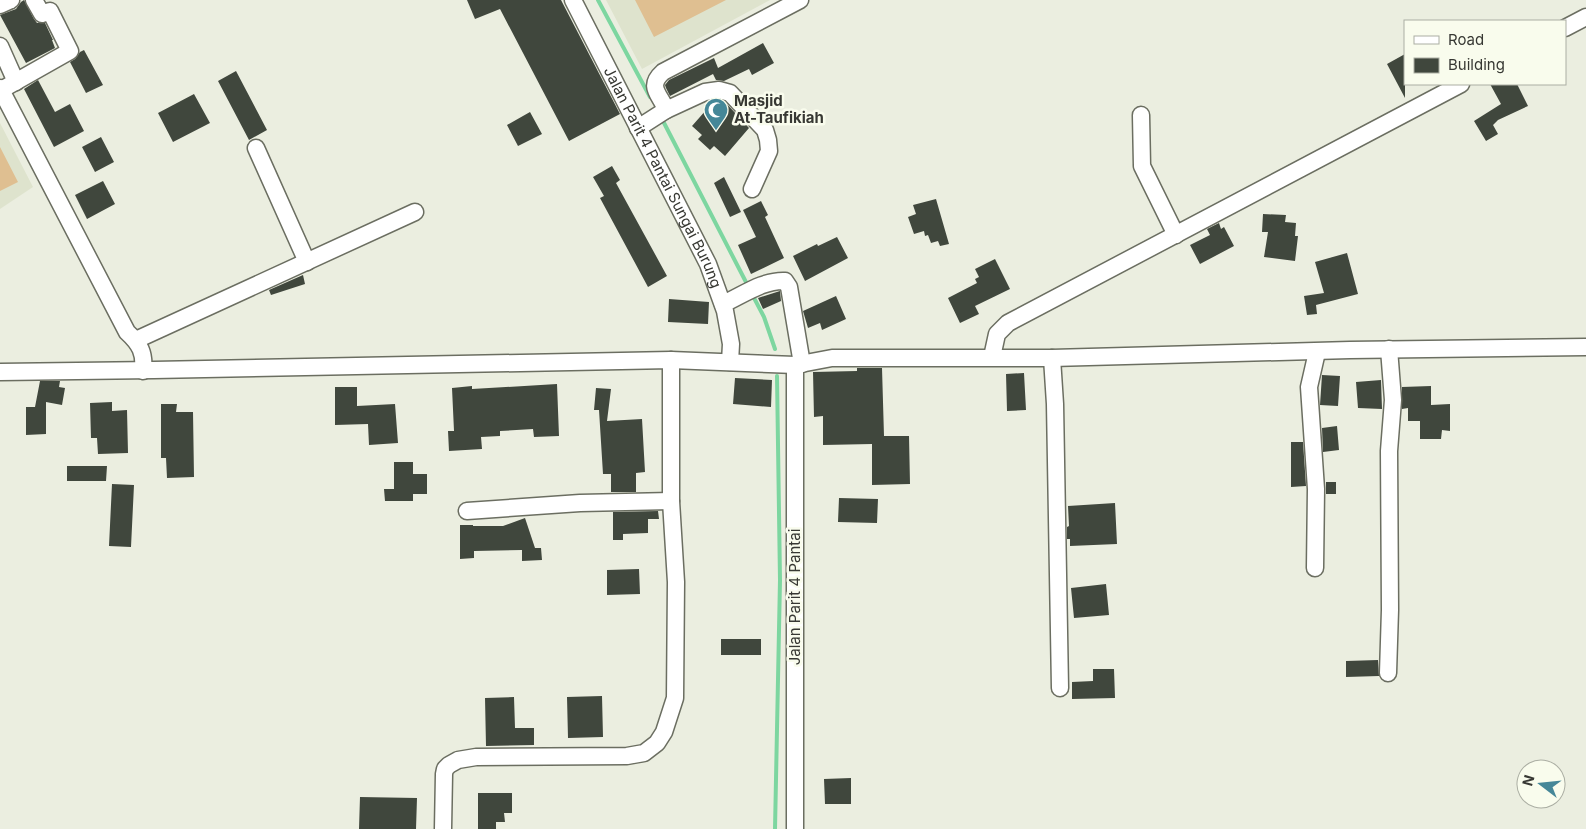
<svg xmlns="http://www.w3.org/2000/svg" width="1586" height="829" font-family="Inter,sans-serif">
	<style>
		.built { fill: #dee3cd }
		.green { fill: #dfbf91 }
		.lines { fill: none; stroke-linecap: round; stroke-linejoin: round }
		.stream { stroke: #7dd6a0; stroke-width: 4 }
		.building { fill: #40473d }
		.minor-casing { stroke: #6b6e61; stroke-width: 19 }
		.minor { stroke: #fff; stroke-width: 16 }
		.labels { text-anchor: middle; stroke-width: 5; stroke-linejoin: round; paint-order: stroke }
		.poi-label { font-size: 15px; font-weight: bold; fill: #373833; stroke: #f9fced; text-anchor: start }
		.street-label { font-size: 15px; fill: #373833; stroke: #f9fced }
	</style>
	<rect width="100%" height="100%" fill="#ebeee0"/>
	<path class="built" d="M606,0h164l-128,69z
		M0,123l33,64 -33,22z"/>
	<path class="green" d="M635,0h91l-72,37z
		M0,147l18,35 -18,9z"/>
	<g class="lines">
		<path class="stream" d="M598,0l52,97
			M662,119l86,167
			M752,294l12,23 11,32
			M775,829l5,-249 -3,-204"/>
	</g>
	<path class="building" d="M24,0l10,19 3,4h8l8,17h-1l3,8 -29,15 -26,-48 16,-6 5,-7z
		M467,0h94l59,114 -51,27 -69,-132 -25,10z
		M763,43l11,20 -22,12 -3,-6 -25,12 -8,-1 -3,-6 -43,22 -4,-8 -1,-3 4,-5 45,-22 4,10z
		M84,50l19,35 -17,8 -16,-31 5,-3 5,-7z
		M1405,54v44l-18,-34z
		M236,71l31,59 -18,10 -31,-59z
		M38,80l17,32 15,-8 14,27 -30,16 -30,-58z
		M1490,84h27l11,22 -30,14 -5,5 5,9 -12,7 -12,-20 27,-17z
		M194,94l16,29 -37,19 -15,-29z
		M718,100l7,2 24,26 -24,28 -11,-10 -4,4 -12,-11 4,-4 -10,-9 22,-25z
		M530,112l12,22 -24,12 -11,-21z
		M101,137l13,25 -19,10 -13,-25z
		M612,166l8,14 -4,3 51,93 -19,11 -48,-89 4,-2 -11,-19z
		M724,177l17,35 -11,5 -16,-34z
		M103,181l12,23 -28,15 -12,-24z
		M936,199l13,45 -9,2 -2,-5 -7,2 -3,-8 -3,1 -1,-5 -10,3 -6,-17 8,-3 -3,-9z
		M761,201l7,14 -3,2 19,41 -33,16 -13,-29 18,-8 -13,-27z
		M1263,214l23,1 -1,7 11,1 -1,13h3l-3,25 -31,-4 4,-25h-6z
		M1219,223l2,6 3,-2 10,19 -34,18 -10,-19 20,-10 -3,-6z
		M837,237l11,21 -43,23 -12,-25 24,-12 1,2z
		M1347,253l11,41 -42,11 1,9 -10,1 -3,-19 20,-3 -9,-31z
		M995,259l15,30 -35,17 4,8 -19,9 -12,-25 29,-15 -2,-4 4,-2 -4,-8z
		M303,275l2,9 -34,11 -2,-5z
		M780,291l1,10 -18,8 -5,-11z
		M836,296l10,23 -24,11 -2,-7 -12,5 -5,-17z
		M669,299l40,3 -1,22 -40,-2z
		M857,368h25l2,68h25l1,48 -38,1v-41l-49,1v-29l-9,1 -1,-45 44,-1z
		M1024,373l2,37 -19,1 -1,-37z
		M1322,375l18,1 -2,30 -18,-1z
		M735,378l37,2 -1,27 -38,-3z
		M1381,380l1,29 -24,-1 -2,-26z
		M40,381h20l-1,6 6,1 -3,17 -16,-3v32l-20,1v-28h9z
		M557,384l2,52 -25,1 -1,-8 -33,2v5l-19,1 1,12 -33,2 -1,-20h6l-2,-43 20,-2v3z
		M1431,386v19l19,-1v27l-8,-1 -1,9h-21v-18h-12v-13l-6,1v-22z
		M335,387h22v19l38,-2 3,39 -29,2 -1,-21 -33,1z
		M596,388l15,1 -4,32 35,-2 3,53 -9,1v19h-25v-18h-8l-4,-64h-5z
		M112,402v9l15,-1 1,43 -30,1 -1,-16h-6l-1,-35z
		M161,404h16l-1,8h17l1,65 -27,1 -1,-20h-5z
		M1337,426l2,24 -16,2 -1,-24z
		M1291,442h12l3,44 -15,1z
		M394,462h19v12h14v20h-14v7h-28l-1,-12h10z
		M67,466h40l-1,15h-39z
		M1326,482h10v12h-10z
		M112,484l22,1 -3,62 -22,-1z
		M839,498l39,1 -1,24 -39,-1z
		M1115,503l2,41 -47,2v-7h-3v-12l2,-1 -1,-20z
		M658,511l1,8h-11v14l-25,1v6h-10v-28z
		M525,518l10,30h6l1,12 -20,1v-11l-48,1v7l-14,1v-34h13v1h30z
		M639,569l1,25 -33,1v-25z
		M1106,584l3,31 -35,3 -3,-30z
		M721,639h40v16h-40z
		M1378,660l1,16 -33,1v-16z
		M1093,669h21l1,29 -43,1v-17l21,-1z
		M602,696l1,41 -35,1 -1,-41z
		M514,697l1,31h19v17l-48,1 -1,-48z
		M851,778v26h-26l-1,-25z
		M478,793h34v20h-8l1,9h-9v7h-18z
		M360,797l57,1 -1,31h-57z"/>
	<g class="lines">
		<defs>
			<g id="minor">
				<path id="s1" d="M573,0l135,264 17,47 6,33 -1,18"/>
				<path d="M0,5l11,-5"/>
				<path d="M1565,28l21,-11"/>
				<path d="M0,46l16,36"/>
				<path d="M0,88l127,244c13,12 18,21 16,39"/>
				<path d="M1,90l69,-39 -20,-40 -8,3 -8,-14"/>
				<path d="M666,110l39,-18 14,-2 11,3 35,37 3,10 1,11 -17,38"/>
				<path d="M1141,115l1,51 34,69"/>
				<path d="M638,128l28,-18c-5,-15 -20,-23 -3,-38l137,-72"/>
				<path d="M256,148l51,114"/>
				<path d="M723,304c20,-9 40,-24 62,-23l4,6 13,77"/>
				<path d="M136,340l279,-128"/>
				<path d="M992,357l5,-23 11,-11 453,-239"/>
				<path d="M1052,358l3,46 5,284"/>
				<path d="M795,365v464"/>
				<path d="M0,372l154,-2 517,-10 124,5 37,-7h220l298,-8 236,-3"/>
				<path d="M467,511l113,-8 91,-2"/>
				<path d="M1315,568l1,-79 -7,-102 8,-35"/>
				<path d="M1388,673l2,-63 -1,-159 4,-51 -4,-51"/>
				<path d="M443,829l1,-55 1,-5 4,-4 9,-5 18,-3 151,-1 17,-3 13,-10 7,-11 11,-34 1,-116 -5,-81v-141"/>
			</g>
		</defs>
		<use href="#minor" class="minor-casing"/>
		<use href="#minor" class="minor"/>
	</g>
	<defs>
		<symbol id="mosque-pin" viewBox="-11 -11 22 30"><path d="M0 17L-7.5 6A9.5 9.5 0 1 1 7.5 6Z" fill="#458798" stroke="#f9fced"/><path d="M3.5-4.9A6 6 0 1 0 3.5 4.9A5 5 0 1 1 3.5-4.9Z" fill="#fff"/></symbol>
	</defs>
	<g fill-rule="evenodd">
		<use href="#mosque-pin" x="702" y="96" width="28" height="38"/>
	</g>
	<g class="labels">
		<g class="poi-label">
			<text x="734" y="106">Masjid<tspan x="734" dy="17">At-Taufikiah</tspan></text>
		</g>
		<g class="street-label">
			<text dy="5" stroke="none"><textPath href="#s1" startOffset="199">Jalan Parit 4 Pantai Sungai Burung</textPath></text>
			<text transform="translate(795 597) rotate(-90)" y="5">Jalan Parit 4 Pantai</text>
		</g>
	</g>
	<rect x="1404" y="20" width="162" height="65" fill="#f9fced" stroke="#abaea3"/>
	<rect x="1414" y="36" width="25" height="8" fill="#ffffff" stroke="#abaea3"/>
	<text x="1448" y="45" font-size="15" fill="#373833">Road</text>
	<rect x="1414" y="58" width="25" height="15" fill="#40473d" stroke="#abaea3"/>
	<text x="1448" y="70" font-size="15" fill="#373833">Building</text>
	<g transform="translate(1541 784) rotate(286)"><circle r="24" fill="#f9fced" stroke="#abaea3"/>
	<path d="M0-4L9 19L0 12L-9 19Z" fill="#458798"/>
	<text y="-8" font-size="14" font-weight="bold" text-anchor="middle" fill="#373833">N</text>
	</g>
</svg>
